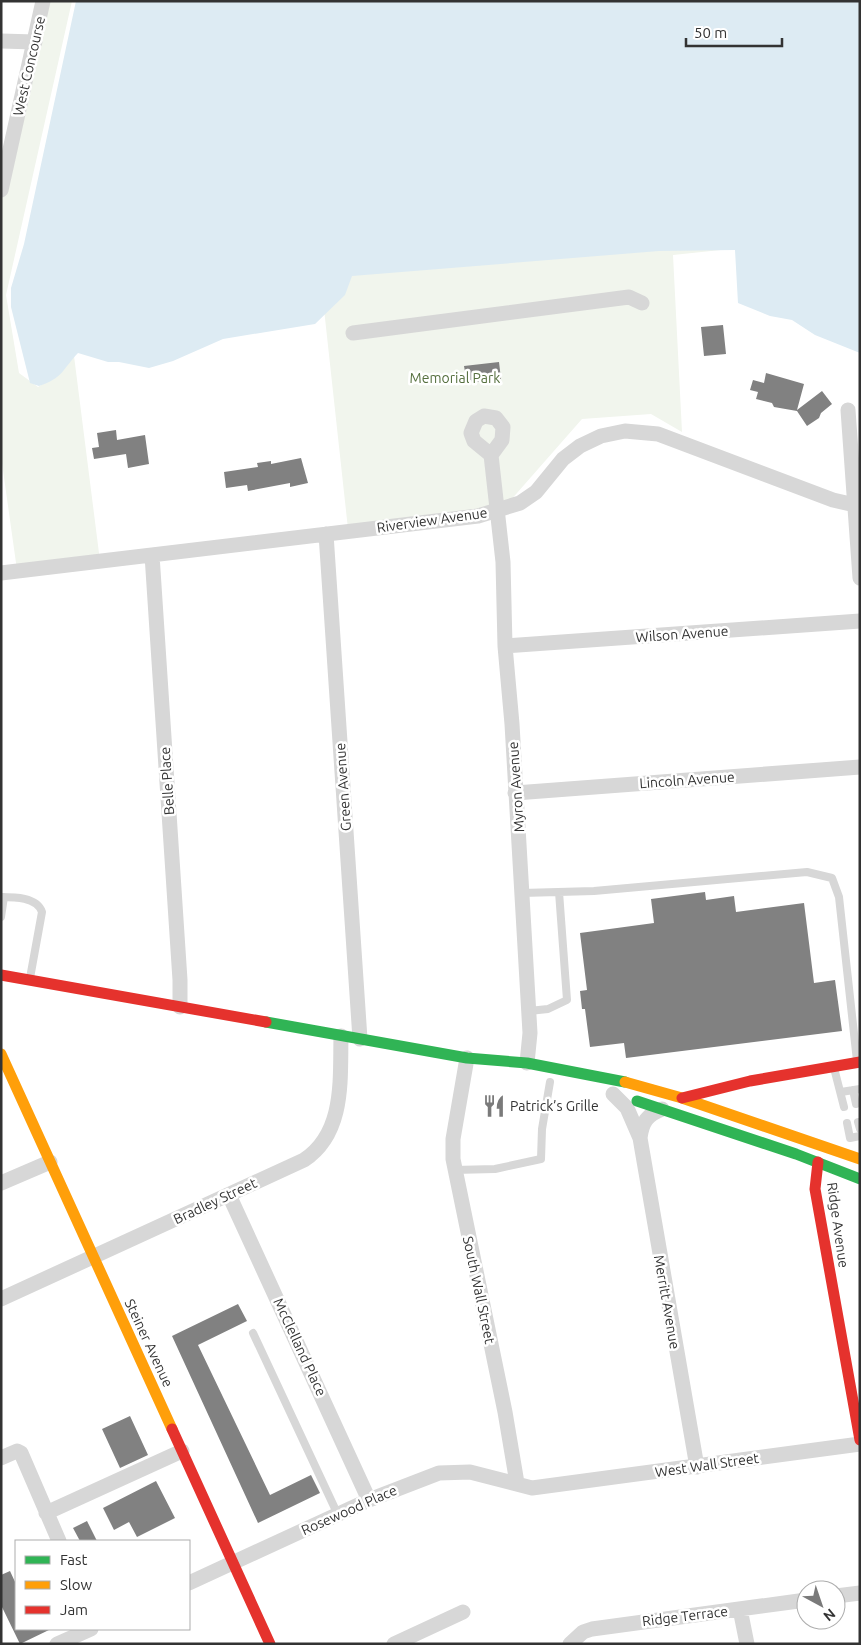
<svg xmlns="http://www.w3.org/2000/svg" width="861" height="1645" font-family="Ubuntu,sans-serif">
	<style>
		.green { fill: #f1f5ed }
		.water { fill: #ddebf3 }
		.building { fill: #818181 }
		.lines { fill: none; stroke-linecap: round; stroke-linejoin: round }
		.lane { stroke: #d7d7d7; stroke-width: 8 }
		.street { stroke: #d7d7d7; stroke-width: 15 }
		.fast { stroke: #30b455; stroke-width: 11 }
		.slow { stroke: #ff9f0a; stroke-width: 11 }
		.jam { stroke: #e5322d; stroke-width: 11 }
		.labels { text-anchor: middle; stroke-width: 5; stroke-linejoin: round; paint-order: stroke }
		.street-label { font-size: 14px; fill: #333; stroke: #fff }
		.park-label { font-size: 14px; fill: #56703f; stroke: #fff }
		.poi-label { font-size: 14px; fill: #333; stroke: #fff; text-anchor: start }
	</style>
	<rect width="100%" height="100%" fill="#fff"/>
	<path class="green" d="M37,1h35l-66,294 13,78 19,14 23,-15 12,-24 27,213 -83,9 -16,-114v-280z
		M656,235l74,14 -57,6 9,177 -31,-18 -69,5 -79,90 -155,20 -24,-220 23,-44z"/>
	<path class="water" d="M76,1h784v352l-45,-18 -23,-15 -22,-4 -32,-13 -3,-53 -76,1 -307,25 -7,19 -30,29 -92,15 -50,22 -24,7 -30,-6h-11l-30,-9c-16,17 -15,25 -39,33l-9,-3 -19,-76v-19l13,-44z"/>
	<path class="building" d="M723,325l3,29 -22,2 -3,-29z
		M499,362l2,17 -34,4 -3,-17z
		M766,373l38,11 -7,26 25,-19 10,13 -11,9 -2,5 -12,8 -10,-15 -23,-4 -2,-4 -16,-4 2,-7 -8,-2 3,-10 11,3z
		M116,430l1,10 28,-5 4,29 -21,4 -2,-14 -32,5 -2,-11 7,-1 -2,-14z
		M301,458l7,25 -18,4v-4l-42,8 -1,-6 -21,3 -2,-16 34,-5 -1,-4 14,-2v3z
		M705,892l1,8 28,-4 2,16 68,-9 10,80 21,-3 7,51 -216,27 -2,-15 -34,4 -5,-38h-3l-2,-18 7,-1 -7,-57 74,-10 -3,-24z
		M238,1304l9,17 -49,24 72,150 41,-20 9,18 -62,30 -86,-187z
		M130,1416l18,39 -28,13 -18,-39z
		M156,1481l19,37 -38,19 -8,-15 -15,8 -11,-22z
		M87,1521l10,20h-17l-7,-13z
		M10,1571l6,13v45h35l-31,15 -19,-39v-30z"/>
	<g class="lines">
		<path class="lane" d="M522,893l72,-2 213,-19 25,6 7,19 18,164
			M1,897c13,0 36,0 41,15l-12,66
			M1,917l3,-20
			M529,1011l19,-2 19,-9 -8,-108
			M834,1068l10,39
			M853,1090l3,14
			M841,1092l19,-3
			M858,1122l2,7
			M847,1123l3,15 10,-2
			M454,1170l41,-1 46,-10 1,-30 8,-47
			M253,1333l85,182"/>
		<path class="street" d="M1,41l34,1
			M1,190l42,-189
			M353,333l276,-36 13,6
			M848,410l12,168
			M484,416l12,2 7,9 -1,13 -11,15 -17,-14 -3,-8 5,-12z
			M491,455l12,107 2,84 7,78 18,309 -3,30
			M326,534l34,505
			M152,555l28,425v27
			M1,573l477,-57 42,-13 16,-11 27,-33 17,-13 21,-10 24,-5 33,3 175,66 22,5
			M505,646l355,-25
			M515,793l345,-26
			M467,1058l-14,81v20l52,253 12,71
			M613,1094l14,14 13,30 57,329
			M640,1138c2,-16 7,-23 22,-29
			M1,1183l49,-21
			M229,1195l140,305
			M1,1299l303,-139c41,-27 36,-80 37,-124
			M1,1458l16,-7 4,2 38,88
			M46,1513l136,-62
			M189,1583l180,-83 70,-27 31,-1 62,16 328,-44
			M836,1596l24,-3
			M740,1609l7,35
			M57,1644l34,-15
			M394,1644l69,-32
			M570,1644l13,-12 9,-3 214,-29"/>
		<path class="fast" d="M266,1022l201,36 60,5 98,19
			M637,1101l159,53 64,25"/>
		<path class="slow" d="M1,1054l171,375
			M625,1082l57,16 178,61"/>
		<path class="jam" d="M1,975l265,47
			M682,1098l68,-17 110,-19
			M818,1162l-3,27 45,251
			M172,1429l98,215"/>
	</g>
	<defs>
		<symbol id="restaurant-bare" viewBox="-9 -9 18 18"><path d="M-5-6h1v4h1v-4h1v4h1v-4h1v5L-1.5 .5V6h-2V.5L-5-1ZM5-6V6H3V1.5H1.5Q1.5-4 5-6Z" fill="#7a7a7a" stroke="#fff" stroke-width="2.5" paint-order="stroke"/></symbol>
	</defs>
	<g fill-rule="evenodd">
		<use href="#restaurant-bare" x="478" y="1090" width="32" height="32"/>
	</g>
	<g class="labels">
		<g class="street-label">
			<text transform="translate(29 66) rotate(-77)" y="5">West Concourse</text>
			<text transform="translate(432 520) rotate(-8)" y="5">Riverview Avenue</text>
			<text transform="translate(682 634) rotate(-4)" y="5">Wilson Avenue</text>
			<text transform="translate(687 780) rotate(-4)" y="5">Lincoln Avenue</text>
			<text transform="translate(167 781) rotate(-94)" y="5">Belle Place</text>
			<text transform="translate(343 787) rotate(-94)" y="5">Green Avenue</text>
			<text transform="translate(516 787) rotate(-94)" y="5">Myron Avenue</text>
			<text transform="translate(215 1201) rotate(-25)" y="5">Bradley Street</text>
			<text transform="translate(838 1225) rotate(82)" y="5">Ridge Avenue</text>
			<text transform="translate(479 1290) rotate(78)" y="5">South Wall Street</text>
			<text transform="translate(667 1302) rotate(80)" y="5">Merritt Avenue</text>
			<text transform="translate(149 1343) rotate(65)" y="5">Steiner Avenue</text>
			<text transform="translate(300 1347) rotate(65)" y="5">McClelland Place</text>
			<text transform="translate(707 1465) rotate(-8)" y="5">West Wall Street</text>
			<text transform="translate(349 1510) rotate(-24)" y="5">Rosewood Place</text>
			<text transform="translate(685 1616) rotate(-7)" y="5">Ridge Terrace</text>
		</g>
		<g class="park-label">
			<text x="455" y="383">Memorial Park</text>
		</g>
		<g class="poi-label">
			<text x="510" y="1111">Patrick’s Grille</text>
		</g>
	</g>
	<rect width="861" height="1645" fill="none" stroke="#333333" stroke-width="5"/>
	<rect x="15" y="1540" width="175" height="90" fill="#ffffff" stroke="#adadad"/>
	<rect x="25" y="1556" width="25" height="8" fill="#30b455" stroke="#adadad"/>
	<text x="60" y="1565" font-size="15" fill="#333333">Fast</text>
	<rect x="25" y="1581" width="25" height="8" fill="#ff9f0a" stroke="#adadad"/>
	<text x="60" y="1590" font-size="15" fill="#333333">Slow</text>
	<rect x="25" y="1606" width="25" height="8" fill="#e5322d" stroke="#adadad"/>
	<text x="60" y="1615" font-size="15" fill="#333333">Jam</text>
	<g transform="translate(821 1605) rotate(140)"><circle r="24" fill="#ffffff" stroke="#adadad"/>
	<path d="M0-4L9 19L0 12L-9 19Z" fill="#7a7a7a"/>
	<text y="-8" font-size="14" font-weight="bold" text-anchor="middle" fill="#333333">N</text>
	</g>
	<path d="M686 38v8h96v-8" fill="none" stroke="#333333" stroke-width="2.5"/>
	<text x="694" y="38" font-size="15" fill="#333333" stroke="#ffffff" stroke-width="4" paint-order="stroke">50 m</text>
</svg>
